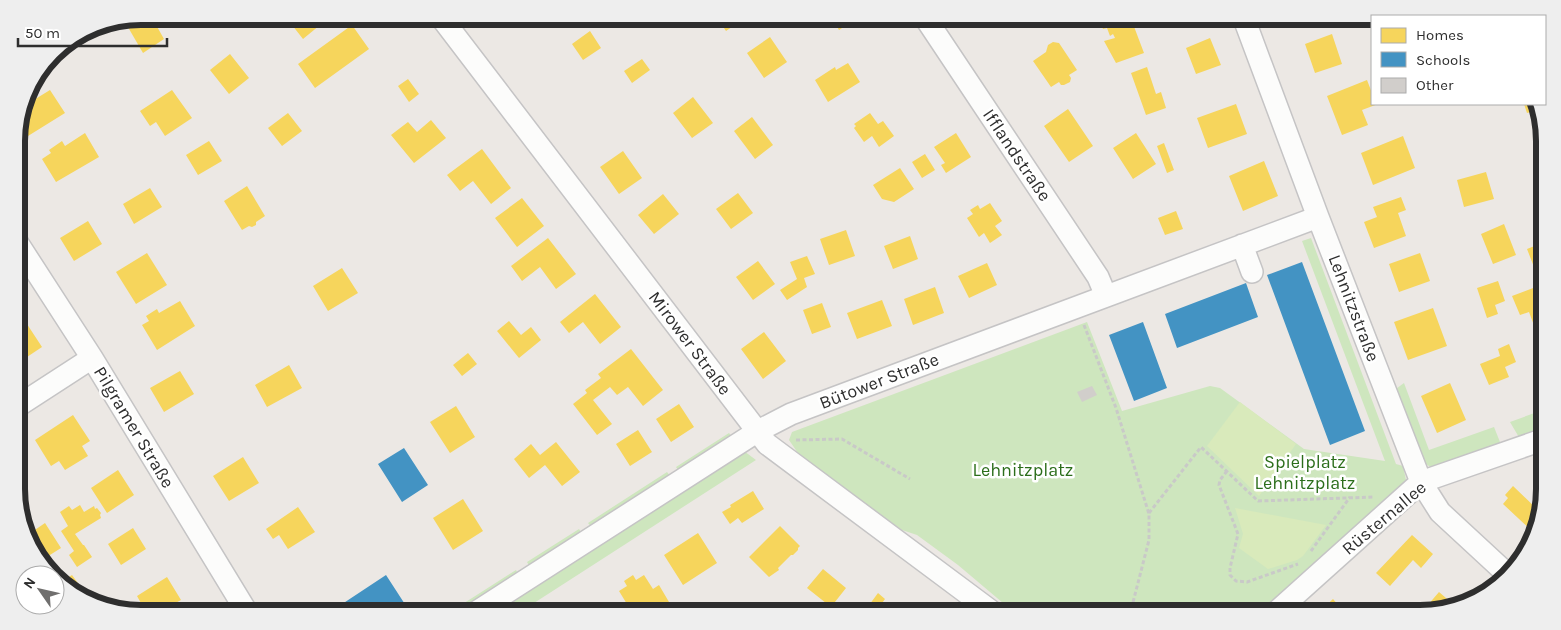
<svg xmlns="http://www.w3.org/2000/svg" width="1561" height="630" font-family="Karla,sans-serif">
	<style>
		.green { fill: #cee6be }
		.pitch { fill: #d9eabb }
		.homes { fill: #f6d55c }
		.schools { fill: #4393c3 }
		.building { fill: #d1cecb }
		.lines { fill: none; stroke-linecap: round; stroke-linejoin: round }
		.minor-casing { stroke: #c5c4c5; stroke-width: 24 }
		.path { stroke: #c9c9c8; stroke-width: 3; stroke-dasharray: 4 2.5; stroke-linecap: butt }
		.minor { stroke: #fcfcfb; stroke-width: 21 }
		.labels { text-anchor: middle; stroke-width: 5; stroke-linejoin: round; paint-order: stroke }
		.street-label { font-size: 18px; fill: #2e2e2e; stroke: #fff }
		.park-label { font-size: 18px; fill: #2c6e1b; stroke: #fff }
		.rim { fill: none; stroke: #2e2e2e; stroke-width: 6 }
	</style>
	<rect width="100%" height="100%" fill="#ece8e4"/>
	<path class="green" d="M1311,238l85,226 7,2 3,14 -4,10 -140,124h-246l-58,-49 -41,-30 -15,-5 -100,-71 -13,-19 3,-8 295,-110 35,89 88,-25 10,2 84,61 81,12 -83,-220z
		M1404,383l25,67 65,-23 8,20 -69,22 -11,-8 -29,-70z
		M1540,411l-1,21 -19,7 -10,-17z
		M729,433l4,5 -53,35 -4,-6z
		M744,451l12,9 -239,154h-26z
		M667,472l5,6 -79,51 -5,-6z
		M579,529l4,6 -52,34 -4,-7z
		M516,570l3,6 -58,38h-14z"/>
	<path class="pitch" d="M1240,402l56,42 -37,52 -52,-50z
		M1235,508l91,17 -23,31 -6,4 -29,9 -29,-21 4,-14z"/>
	<path class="homes" d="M141,16h10l13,23 -21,14 -18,-31 8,-4z
		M285,16h46l-28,23z
		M716,16h32l-22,15z
		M831,16h29l-21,14z
		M1098,16h32l14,37 -28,10 -12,-22 11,-3 -2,-4 -3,2 -3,-8 -4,1z
		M352,25l17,24 -54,39 -17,-24z
		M590,31l11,17 -18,12 -11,-16z
		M1332,34l10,30 -27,9 -10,-29z
		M770,37l17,25 -23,16 -17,-25z
		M1210,38l11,27 -25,9 -10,-26z
		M1053,42l6,1 18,27 -8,5 2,3 -1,4 -6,3h-3l-2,-3 -8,5 -18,-26 13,-9 2,-7z
		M230,54l19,24 -20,16 -19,-24z
		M642,59l8,11 -18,13 -8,-12z
		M848,63l12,19 -32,20 -13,-22 20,-13 1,3z
		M1147,67l9,27 5,-2 5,16 -20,7 -15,-42z
		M408,79l11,15 -10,8 -11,-16z
		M1367,80l5,13v11h6l-16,6 6,15 -26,10 -15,-39z
		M50,90l15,23 -37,23 -9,-14 5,-16z
		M172,90l20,28 -27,18 -9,-14 -6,4 -10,-15z
		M693,97l20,26 -21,15 -19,-25z
		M1236,104l11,30 -39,14 -11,-30z
		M1524,104h11l2,6 -10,3z
		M1068,109l25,37 -24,16 -25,-36z
		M288,113l14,18 -20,15 -14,-18z
		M870,113l8,11 5,-3 11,15 -15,11 -7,-11 -8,6 -10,-14 2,-2 -2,-2z
		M752,117l21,28 -18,14 -21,-28z
		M431,120l15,18 -32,25 -23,-28 17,-13 9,10z
		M85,133l14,24 -43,25 -14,-23 9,-6 -2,-3 13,-9 3,5z
		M956,133l15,24 -25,16 -5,-8 4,-2 -11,-16z
		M1136,133l20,31 -23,15 -20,-31z
		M1403,136l12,32 -42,17 -12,-32z
		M209,141l13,20 -24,14 -12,-20z
		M1164,143l10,27 -7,3 -10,-27z
		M482,149l29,39 -20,16 -18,-23 -13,10 -13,-16z
		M623,151l19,27 -23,16 -19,-27z
		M925,154l10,16 -13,8 -10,-16z
		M1264,161l14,35 -35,15 -14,-35z
		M900,168l14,21 -20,13 -12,-3 -9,-14z
		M1486,172l8,27 -30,8 -7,-27z
		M247,186l18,30 -9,6v3l-4,2 -3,-1 -7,4 -18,-29z
		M150,188l12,19 -28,17 -11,-20z
		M738,193l15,20 -22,16 -15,-20z
		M663,194l16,20 -25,20 -16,-19z
		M1401,197l5,13 -8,3 8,23 -32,12 -10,-26 13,-5 -4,-10z
		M522,198l22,28 -27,21 -22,-29z
		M990,203l12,18 -7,5 7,9 -12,8 -6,-10 -5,4 -12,-19 6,-4 -3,-4 8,-5 2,4z
		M1176,211l7,18 -18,6 -7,-17z
		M88,221l14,23 -28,17 -14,-23z
		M1504,224l12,31 -23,9 -12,-30z
		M846,230l9,26 -26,9 -9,-26z
		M910,236l8,23 -25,10 -9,-23z
		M548,238l28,36 -20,15 -16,-22 -18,14 -11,-15z
		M1542,243l-1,83 -6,2 -6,-16 -9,3 -8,-19 29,-11 -14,-36z
		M147,253l20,32 -31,19 -20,-32z
		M1420,253l10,28 -31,11 -10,-28z
		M807,256l8,18 -11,4 3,9 -20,13 -7,-10 17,-11 -7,-17z
		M758,261l17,23 -22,16 -17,-23z
		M987,263l10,22 -28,13 -11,-22z
		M342,268l16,25 -30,18 -15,-25z
		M1498,281l7,20 -10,4 3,9 -11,4 -10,-30z
		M935,287l9,26 -31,12 -9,-26z
		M595,294l26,33 -21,17 -17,-22 -14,11 -9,-11z
		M882,300l10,26 -35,13 -10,-26z
		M180,301l15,25 -38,24 -15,-25 7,-4 -3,-5 11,-7 2,4z
		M822,303l9,24 -19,7 -9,-24z
		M1433,308l14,38 -39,14 -14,-38z
		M25,321l17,26 -24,16v-37z
		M509,321l12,14 10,-8 10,13 -22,18 -22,-27z
		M764,332l22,29 -23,18 -22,-30z
		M1509,344l7,18 -11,5 4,10 -20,8 -9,-21 20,-8 -2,-7z
		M631,349l32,41 -20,16 -15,-19 -11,8 -7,-8 -17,13 19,24 -15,11 -24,-31 14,-11 -2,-3 16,-12 -3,-4z
		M468,353l9,11 -15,12 -9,-11z
		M289,365l13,23 -35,19 -12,-22z
		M180,371l14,23 -30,18 -14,-24z
		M1450,383l16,37 -29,13 -16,-37z
		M679,404l15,23 -23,15 -15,-23z
		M456,406l19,31 -25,16 -20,-31z
		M73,415l17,26 -8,5 6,10 -23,14 -6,-9 -8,5 -16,-26z
		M638,430l14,22 -22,14 -14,-22z
		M556,442l24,30 -18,14 -17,-21 -16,13 -15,-19 17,-15 9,11z
		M243,457l16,26 -30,18 -16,-25z
		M118,470l16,25 -27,18 -16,-25z
		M1513,486l25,24v14l-6,7 -29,-27 5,-6 -3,-3z
		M753,491l11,18 -22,14 -4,-5 -8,6 -8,-12 9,-5 -1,-2z
		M463,499l20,32 -30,19 -20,-32z
		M80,505l4,7 10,-6 1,3 2,-1 4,5 -1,2 1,3 -26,16 8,11h1l8,12 -15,10 -8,-12 5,-4 -13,-20 7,-5 -8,-14 9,-6 3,4z
		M298,507l17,25 -27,17 -9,-14 -6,4 -7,-10z
		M45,523l16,25 -19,12 -13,-26z
		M780,526l20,20 -2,2v2l-5,5h-2l-13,13 1,2 -10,7 -20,-20z
		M133,528l13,21 -25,16 -13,-21z
		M698,533l19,30 -34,22 -19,-30z
		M1412,535l21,19 -12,14 -8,-8 -23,26 -14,-13z
		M823,569l23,19 -15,19 -24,-19z
		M59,572l5,8 8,-5 8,11 -5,4 -20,-14v-2z
		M633,575l3,5 8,-5 9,14 6,-4 10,17 -13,8 -4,-7 -19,11 -14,-23 8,-5 -3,-5z
		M167,577l14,23 -20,11 2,3h-16l-10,-18z
		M1439,592l14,12 -25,9h-7z
		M878,593l7,6 -11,15h-9l-1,-2z
		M1333,599l13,15h-29z"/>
	<path class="schools" d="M1302,262l63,169 -35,14 -63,-170z
		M1246,283l12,34 -81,31 -12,-34z
		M1143,322l24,66 -33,13 -25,-66z
		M404,448l24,37 -26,17 -24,-38z
		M386,575l24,37 -3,2h-80z"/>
	<path class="building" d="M1092,386l5,9 -15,7 -5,-10z"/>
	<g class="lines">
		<defs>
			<path id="minor" d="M440,16l327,428 228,170
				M924,16l174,261 8,19
				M1243,16l75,201 103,265 19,30 66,61
				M17,242l75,116 156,256
				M1242,245l10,27
				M18,406l74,-48
				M473,614l285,-183 33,-17 527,-197
				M1274,614l147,-132 118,-41"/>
		</defs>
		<use href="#minor" class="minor-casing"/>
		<path class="path" d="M1084,325l32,83 33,106v26l-19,74
			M796,440l46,-1 68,40
			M1227,471l-7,9 -1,5 19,49 -8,34v7l6,6 11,1 51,-18
			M1149,513l52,-66 57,54 116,-4
			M1311,551l39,-54"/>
		<use href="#minor" class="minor"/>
	</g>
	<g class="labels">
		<g class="street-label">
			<text transform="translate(1017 155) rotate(56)" y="6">Ifflandstraße</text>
			<text transform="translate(1354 308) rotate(69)" y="6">Lehnitzstraße</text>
			<text transform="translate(690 343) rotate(53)" y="6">Mirower Straße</text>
			<text transform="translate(879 381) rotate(-21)" y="6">Bütower Straße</text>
			<text transform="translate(134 427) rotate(59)" y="6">Pilgramer Straße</text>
			<text transform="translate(1384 518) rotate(-40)" y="6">Rüsternallee</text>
		</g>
		<g class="park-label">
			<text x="1305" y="468">Spielplatz<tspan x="1305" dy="21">Lehnitzplatz</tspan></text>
			<text x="1023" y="476">Lehnitzplatz</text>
		</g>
	</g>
	<path d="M0 0H1561V630H0ZM141 25H1420A116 116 0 0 1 1536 141V489A116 116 0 0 1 1420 605H141A116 116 0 0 1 25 489V141A116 116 0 0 1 141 25Z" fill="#eee" fill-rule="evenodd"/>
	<path class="rim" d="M141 25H1420A116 116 0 0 1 1536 141V489A116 116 0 0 1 1420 605H141A116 116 0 0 1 25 489V141A116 116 0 0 1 141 25Z"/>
	<rect x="1371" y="15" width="175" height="90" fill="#ffffff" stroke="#ababab"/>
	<rect x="1381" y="28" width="25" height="15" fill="#f6d55c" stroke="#ababab"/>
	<text x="1416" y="40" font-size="15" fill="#2e2e2e">Homes</text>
	<rect x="1381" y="52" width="25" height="15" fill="#4393c3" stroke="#ababab"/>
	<text x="1416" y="65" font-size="15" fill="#2e2e2e">Schools</text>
	<rect x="1381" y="78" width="25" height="15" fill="#d1cecb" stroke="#ababab"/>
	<text x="1416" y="90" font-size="15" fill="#2e2e2e">Other</text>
	<g transform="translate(40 590) rotate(304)"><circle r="24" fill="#ffffff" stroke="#ababab"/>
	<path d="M0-4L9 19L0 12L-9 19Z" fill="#706f6e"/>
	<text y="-8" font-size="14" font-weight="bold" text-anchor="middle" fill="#2e2e2e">N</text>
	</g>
	<path d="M18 38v8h149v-8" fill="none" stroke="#2e2e2e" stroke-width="2.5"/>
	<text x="25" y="38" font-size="15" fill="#2e2e2e" stroke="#ffffff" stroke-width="4" paint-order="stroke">50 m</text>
</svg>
